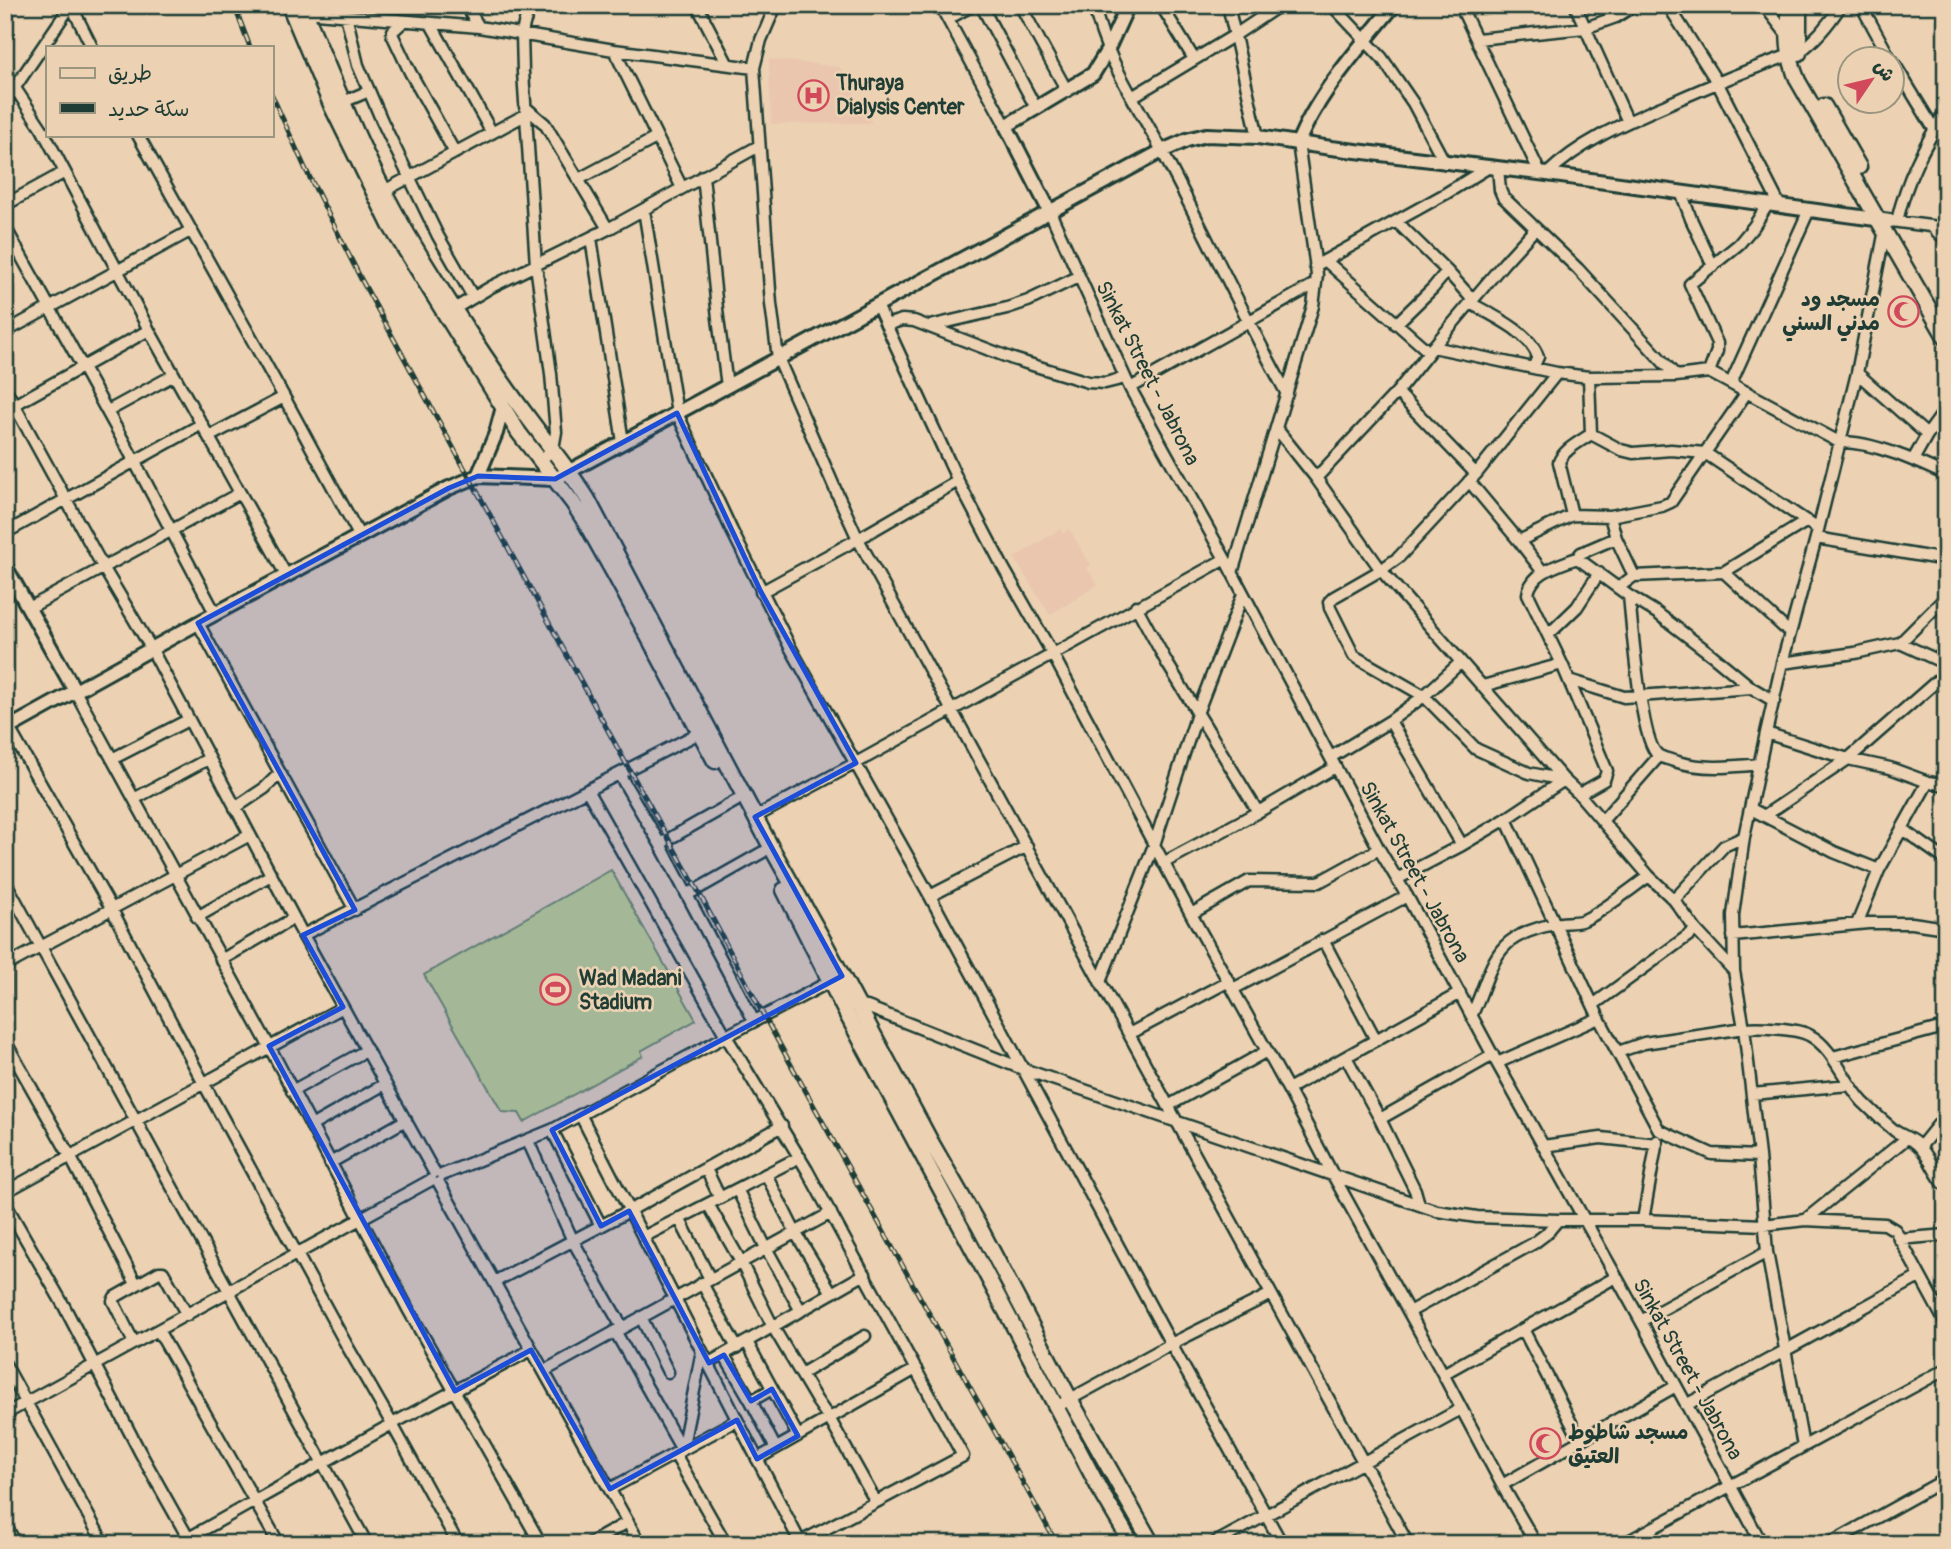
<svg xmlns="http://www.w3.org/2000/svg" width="1951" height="1549" font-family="Pangolin,'Playpen Sans Arabic',sans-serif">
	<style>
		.built { fill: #eac6af }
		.pitch { fill: #c6d387; stroke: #72885e; stroke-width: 2 }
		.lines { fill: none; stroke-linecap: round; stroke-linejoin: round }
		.minor-casing { stroke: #1f3d34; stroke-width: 15 }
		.tertiary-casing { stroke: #1f3d34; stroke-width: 18 }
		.secondary-casing { stroke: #1f3d34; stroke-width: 19 }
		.minor { stroke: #ecd2b3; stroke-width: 10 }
		.tertiary { stroke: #ecd2b3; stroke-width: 12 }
		.secondary { stroke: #ecd2b3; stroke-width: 14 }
		.rail-casing { stroke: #1f3d34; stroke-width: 5 }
		.rail { stroke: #ecd2b3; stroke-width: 2.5; stroke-dasharray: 8; stroke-linecap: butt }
		.marked { fill: #1d4ed8; fill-opacity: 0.2; stroke: #1d4ed8; stroke-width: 5; stroke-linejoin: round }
		.labels { text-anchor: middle; stroke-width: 5; stroke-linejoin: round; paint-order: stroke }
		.poi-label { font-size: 21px; font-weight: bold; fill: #1f3d34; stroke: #ecd2b3; text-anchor: start }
		.street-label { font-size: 21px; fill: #1f3d34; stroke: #ecd2b3 }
	</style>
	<rect width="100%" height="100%" fill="#ecd2b3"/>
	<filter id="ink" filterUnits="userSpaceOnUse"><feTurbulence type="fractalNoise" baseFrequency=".0143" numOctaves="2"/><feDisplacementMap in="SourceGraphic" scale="14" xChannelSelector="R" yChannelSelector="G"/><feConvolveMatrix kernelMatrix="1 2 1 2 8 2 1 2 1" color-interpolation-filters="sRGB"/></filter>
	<g filter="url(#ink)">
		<path class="built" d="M769,59l71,8 32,56 -101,1z
			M1060,529l3,4 6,-4 22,36 -4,3 11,17 -48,30 -36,-57z"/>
		<path class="pitch" d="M611,870l85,150 -55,31 2,5 -119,66 -5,-9 -17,-1 -78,-137z"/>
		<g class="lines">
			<defs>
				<path id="minor" d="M71,5l21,42
					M466,5l13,22
					M531,5l-7,19 -2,10 1,38 13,193 15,109 5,58 -3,17 -13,12
					M697,5l30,58
					M776,5l-15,35 -7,28 17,236 7,54 58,133 22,48 550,1005
					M940,5l66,121
					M981,5l55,103
					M1020,5l47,86
					M1068,5l27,4
					M1094,5c11,54 43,98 68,146 42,80 81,163 125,243
					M1161,5l33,54
					M1228,5l30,132
					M1332,5l50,53 31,45 32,60
					M1460,5l80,168
					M1575,5l53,117
					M1668,5l49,77 63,124
					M1764,5l24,31h2
					M1861,5l30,55
					M305,12l174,15 135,23 140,18
					M5,15l6,-10
					M346,15l12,50 24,56 56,115 35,61
					M948,19l25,-14
					M404,21l-11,10 -1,3 18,38 45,81
					M431,24l61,109
					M1477,39l108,-11 31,-11 19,-12
					M614,50l68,138
					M1892,60l42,69
					M15,88l27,41 107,201 137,245
					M1132,97l103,-62 45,-30
					M5,102l66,-97
					M343,102l26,-11
					M525,107l20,17 63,105
					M138,135l146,262 75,138
					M1498,168l2,22 3,7 75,72 98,107
					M1547,174c34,-33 78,-51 121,-70 43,-19 86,-37 131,-52 18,-13 30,-28 42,-47
					M703,176l15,142 9,68
					M579,179l77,-41
					M384,191l141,-76
					M1681,192l10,27 22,47
					M5,205l60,-33
					M644,210l33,203 55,118 58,116 140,249 241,448 111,200
					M1050,212l80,176 95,171 154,290 28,47 90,167 144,258 121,223
					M1891,221l55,7
					M1897,221c10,-43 26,-73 49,-111
					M1397,222l50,49 26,29
					M1931,226l15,14
					M5,227l130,235 80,151
					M591,238l32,204
					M1326,261l103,91
					M1315,266l130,-72 44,-27
					M1470,303c22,12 60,29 68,54l-5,11
					M877,305l81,176 46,88 48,84 139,261 97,175 45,86 110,199 59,111 34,59
					M454,309l37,-22 117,-58 151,-83
					M1396,324l37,-36 14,-17
					M886,325l16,-5 12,1 99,38 75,23 17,1 20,-5
					M930,326l77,-18 21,-7 50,-24
					M5,332l185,-101
					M1433,347l124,26 32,4 87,-1 33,-4 130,70c33,-1 77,19 107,33
					M1709,372l8,-21v-8l-27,-59 49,-40 15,-18 14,-22
					M1557,373l-81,101 -77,83 -18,13 -47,27 -5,5 1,6 24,48 70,40 52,53 53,24 35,7
					M1857,373l70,62
					M1589,377l2,57
					M1731,383l78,-173
					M5,388l98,179 48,81 152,287 131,237
					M1130,388l185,-104
					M1397,392l79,82
					M5,410l144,-80
					M108,411l66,-36
					M1276,428l40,50 65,92 183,210 15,14 70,82 25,24 22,30 38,41
					M210,436l74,-39
					M1913,460l14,-25 19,-26
					M1316,478l81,-86 36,-45 71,-84 31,-34
					M1469,481l50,60 24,31
					M1572,515l-13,-53c5,-13 21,-20 32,-28l30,16 12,3 38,-3 34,3 113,76
					M1610,516l6,22 18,38
					M5,533l197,-109
					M1816,538l130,22
					M1519,541l53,-26 38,1 52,-10 9,-4 76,-110
					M1577,558l4,-5 35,-15
					M1724,572l66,61
					M1232,573l81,-267 4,-31 -19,-132
					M1619,587l15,-11 90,-4 83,-51
					M761,592l97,-53 100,-58
					M1629,596c3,27 11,146 29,159 4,3 11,4 16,6 29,9 56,6 86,3
					M1136,606l31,57 91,149
					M29,608l211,-115
					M198,623l157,287
					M1549,634l28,-27 22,-34
					M1900,643l46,21
					M1782,663l73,-10 45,-10 46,-46
					M1569,680l55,17 128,-9 22,13
					M1483,686l79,-22
					M75,691l194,355 139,263 133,235
					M1390,721l72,124
					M9,728l102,180 92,174 143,262 46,80 66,120
					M1766,733l82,26 42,9 38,14 18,3
					M1331,757l59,-36 34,-25 37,-34
					M112,759l76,-39
					M619,774l41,70 94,177
					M587,790l139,246 81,134 156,286 -166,88
					M1579,794l25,-14 3,-9 -45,-107 -34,-70c3,-22 31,-29 49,-36l52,38 28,17 55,42 40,33
					M134,799l74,-40
					M235,808l30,-20 15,-15
					M1751,809l83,43 45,18
					M1764,816l84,-57 98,-86
					M755,817l101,-54 369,-204
					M1506,819l93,199 60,112 53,24 47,2
					M1602,821l57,-65
					M1902,829l44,31
					M660,844l76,-43
					M1163,863l95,-51 77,-45
					M1397,879l65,-34 44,-26 58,-39
					M5,881l362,663
					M687,895l76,-43
					M930,896l97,-50
					M1674,900l50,-54 20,-9
					M1191,914l58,-33 70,1 60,-33
					M197,917l74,-42
					M1857,924l22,-54 49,-88
					M303,935l402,-205
					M1733,936l135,-13h44l34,5
					M1323,940l53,100
					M221,960l73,-42
					M5,966l245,-131
					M5,975v26
					M1100,982l54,-137 44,-134 45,-117
					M1233,989l174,-93
					M1593,1005l103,-75
					M854,1006l13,1 156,62 414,142 40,6 81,3h85l121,5 41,-5 80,4 10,6 51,94
					M1472,1014c11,-21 17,-52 33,-68 11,-12 34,-19 49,-22 9,-2 18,-1 27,-3 16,-5 52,-34 68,-45
					M1129,1034l100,-53
					M5,1041l65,115 66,128
					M1618,1052l26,-9 100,-15c15,-1 52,0 65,7 24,12 35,47 54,67 10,10 21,20 32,29 8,5 17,8 23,14 12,11 16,29 28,41
					M1346,1057l34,62 35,71 4,14
					M1833,1057l103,-28 10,4
					M1497,1063l102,-45
					M1288,1089l172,-96
					M292,1091l75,-41
					M1752,1094l97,-9
					M1168,1106l99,-55
					M581,1116l219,426
					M1380,1119l113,-64
					M311,1126l74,-42
					M552,1130l49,96
					M528,1141l45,100 49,86
					M1543,1146l58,-8 56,6
					M1920,1147l26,-32
					M330,1163l76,-43
					M706,1169l14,29
					M766,1174l29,58 37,61
					M442,1175l110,-45 174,-94 109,-57
					M439,1183l201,361
					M737,1189l29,59 35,63
					M5,1192l338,-185
					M5,1203l59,103 76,146 51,91
					M708,1204l33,58 32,65 44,74 12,17 47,84
					M679,1218l31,61
					M1643,1220l14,-79
					M1805,1220l102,-82
					M643,1237l157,-80
					M1899,1239l47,-4
					M494,1282l135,-71 153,-85
					M702,1283l35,65
					M1409,1312l125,-69 12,-9 12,-14
					M641,1317l27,55
					M1641,1321l126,-69
					M1523,1329l57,111
					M158,1330l121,214
					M615,1331l67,119
					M747,1342l51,94
					M134,1343l-21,-42 2,-4 44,-25h4l24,43
					M724,1355l27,46 21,-12
					M709,1363l156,-89
					M5,1364l99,180
					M544,1371l287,-158
					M801,1374l64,-38
					M1443,1374l173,-97
					M751,1401l23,44
					M1686,1405l233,-128
					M1056,1407l115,-63 100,-50
					M5,1414l426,-234
					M1803,1446l-36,-194 -8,-96 -15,-128 -10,-57 -1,-56 11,-78 22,-104 16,-70 34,-125 41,-165 28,-143
					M682,1450l20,-99
					M675,1454l51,90
					M757,1459l159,-90
					M1502,1485l174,-99
					M610,1489l127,-69
					M5,1524l11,20
					M178,1544l214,-120 139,-74
					M589,1544l39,-22
					M1213,1544l248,-135
					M1623,1544l323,-175
					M1829,1544l117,-65"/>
				<path id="tertiary" d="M1298,143c19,-49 63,-97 96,-138
					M1050,212l-44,-86 87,-52 14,-23 21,-46
					M478,476l18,-43 7,-26
					M5,566l70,125
					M5,730l193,-107 251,-135 29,-12 77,3 607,-328 25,-11 19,-5 52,2 73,11 216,26 343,47"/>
				<path id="secondary" d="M289,5l43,102 58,118 129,208 54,70 14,22 28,50 100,186
					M302,5c27,63 51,126 82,186 20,40 44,78 68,115 23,36 47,72 72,106 21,29 44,56 63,86l184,349 51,91 109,204 48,84 91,173 82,145
					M1790,5c-3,27 -3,52 8,76l148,257
					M1799,5v48
					M1824,106l35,61
					M784,890l60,119 140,261 116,220 32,54"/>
			</defs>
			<use href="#minor" class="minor-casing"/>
			<use href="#tertiary" class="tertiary-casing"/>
			<use href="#secondary" class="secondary-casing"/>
			<use href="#minor" class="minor"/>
			<use href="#tertiary" class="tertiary"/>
			<use href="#secondary" class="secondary"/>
			<defs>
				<path id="rail" d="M234,5l16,42
					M271,93l35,77 55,109 268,490 68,120 67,127 293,528"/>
			</defs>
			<use href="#rail" class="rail-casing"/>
			<use href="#rail" class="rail"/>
		</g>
	</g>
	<path class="marked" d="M677,413l84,179 95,171 -101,54 87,159 -290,154 49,96 28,-15 80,152 15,-8 27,46 21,-12 26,47 -41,23 -20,-39 -127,69 -79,-139 -76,41 -186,-345 74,-39 -40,-72 52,-25 -157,-287 251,-135 29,-12 77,3z"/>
	<defs>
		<symbol id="hospital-ring" viewBox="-11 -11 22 22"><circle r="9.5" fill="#ecd2b3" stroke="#d1495b" stroke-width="1.5"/><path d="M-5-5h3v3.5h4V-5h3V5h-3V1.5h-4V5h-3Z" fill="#d1495b"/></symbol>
		<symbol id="mosque-ring" viewBox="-11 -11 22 22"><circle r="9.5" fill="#ecd2b3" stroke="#d1495b" stroke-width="1.5"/><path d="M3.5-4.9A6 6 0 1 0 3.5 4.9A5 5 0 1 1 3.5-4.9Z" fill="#d1495b"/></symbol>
		<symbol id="stadium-ring" viewBox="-11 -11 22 22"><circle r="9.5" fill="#ecd2b3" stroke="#d1495b" stroke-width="1.5"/><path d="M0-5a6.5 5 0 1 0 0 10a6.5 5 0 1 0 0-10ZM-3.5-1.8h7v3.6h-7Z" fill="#d1495b"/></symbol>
	</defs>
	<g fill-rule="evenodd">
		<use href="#hospital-ring" x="796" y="78" width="35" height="35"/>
		<use href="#mosque-ring" x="1886" y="294" width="35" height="35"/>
		<use href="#stadium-ring" x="538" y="972" width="35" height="35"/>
		<use href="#mosque-ring" x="1528" y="1426" width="35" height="35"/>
	</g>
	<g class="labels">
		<g class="poi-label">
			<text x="836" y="90">Thuraya<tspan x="836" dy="24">Dialysis Center</tspan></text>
			<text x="1880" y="306" text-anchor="end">مسجد ود<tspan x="1880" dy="24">مدني السني</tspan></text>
			<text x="579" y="985">Wad Madani<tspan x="579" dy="24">Stadium</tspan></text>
			<text x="1568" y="1439">مسجد شاطوط<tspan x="1568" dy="24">العتيق</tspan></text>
		</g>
		<g class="street-label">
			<text transform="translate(1148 373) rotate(63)" y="7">Sinkat Street - Jabrona</text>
			<text transform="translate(1415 872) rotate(61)" y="7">Sinkat Street - Jabrona</text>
			<text transform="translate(1688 1369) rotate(61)" y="7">Sinkat Street - Jabrona</text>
		</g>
	</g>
	<rect width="1951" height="1549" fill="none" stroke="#ecd2b3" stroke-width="28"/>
	<rect x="14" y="14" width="1923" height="1521" fill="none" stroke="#1f3d34" stroke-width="2.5" filter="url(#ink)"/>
	<rect x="46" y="46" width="228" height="91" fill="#ecd2b3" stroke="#9a9680" stroke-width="2"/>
	<rect x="60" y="68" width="35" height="10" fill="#ecd2b3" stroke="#9a9680" stroke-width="2"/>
	<text x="108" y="80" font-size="21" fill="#1f3d34">طريق</text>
	<rect x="60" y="103" width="35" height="10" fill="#1f3d34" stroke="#9a9680" stroke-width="2"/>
	<text x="108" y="116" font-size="21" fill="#1f3d34">سكة حديد</text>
	<g transform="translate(1871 80) rotate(55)"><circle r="33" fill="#ecd2b3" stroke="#9a9680" stroke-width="2"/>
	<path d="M0-5L12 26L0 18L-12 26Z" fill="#d1495b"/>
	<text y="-10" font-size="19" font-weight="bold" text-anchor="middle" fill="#1f3d34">ش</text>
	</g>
</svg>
